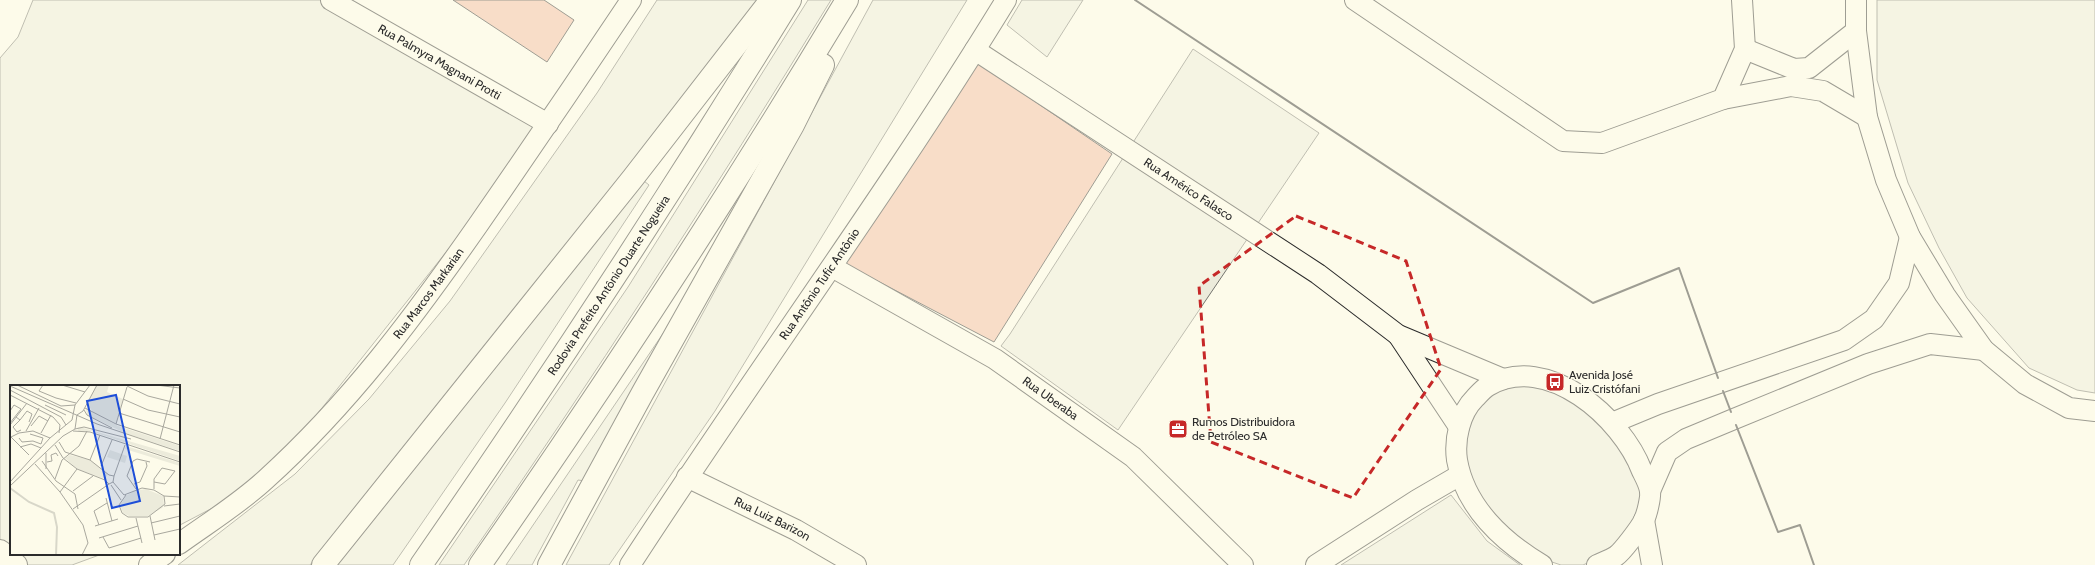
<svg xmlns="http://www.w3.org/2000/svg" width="2095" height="565" font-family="Cabin,sans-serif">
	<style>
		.green { fill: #ecebdb; stroke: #74746e }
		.building { fill: #f2b8a0; stroke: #2b2b2b }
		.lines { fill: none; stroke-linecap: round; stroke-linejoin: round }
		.street-casing { stroke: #2b2b2b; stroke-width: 22 }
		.secondary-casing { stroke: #2b2b2b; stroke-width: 24 }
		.highway-casing { stroke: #2b2b2b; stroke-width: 24 }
		.street { stroke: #fdfbea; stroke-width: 20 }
		.secondary { stroke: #fdfbea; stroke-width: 22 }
		.highway { stroke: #fdfbea; stroke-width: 22 }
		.wall { stroke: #2b2b2b; stroke-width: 2 }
		.marked { fill: none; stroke: #c62828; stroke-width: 3; stroke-dasharray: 8 5; stroke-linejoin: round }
		.labels { text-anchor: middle; stroke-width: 3; stroke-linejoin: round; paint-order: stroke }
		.street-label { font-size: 12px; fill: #2b2b2b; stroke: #fdfbea }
		.poi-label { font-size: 12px; fill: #2b2b2b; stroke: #fdfbea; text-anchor: start }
		.inset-river { fill: none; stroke: #d8d7c9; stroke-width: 2 }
		.inset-road { fill: none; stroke: #a9a89e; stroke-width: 1 }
		.view { fill: #1d4ed8; fill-opacity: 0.15; stroke: #1d4ed8; stroke-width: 2 }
		.inset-edge { fill: none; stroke: #2b2b2b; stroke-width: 2 }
	</style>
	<rect width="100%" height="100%" fill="#fdfbea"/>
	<path class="green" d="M33,0h298l217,124 -284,357 -84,44 -1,-139h-168v168h91l-30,11h-56l-16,-14v-493l18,-21z
		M657,0h100l-104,138 -343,427h-132l117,-91 74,-75 81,-98 147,-208z
		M808,0h23c-117,192 -239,380 -367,565h-25l189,-278z
		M873,0h94l-252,411 -106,154h-43z
		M1022,0h61l-36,57 -40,-32z
		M1877,0h218v393l-18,-3 -48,-22 -62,-70 -28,-50 -31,-65 -31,-103z
		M1193,49l126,84 -201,297 -117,-84 9,-12z
		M644,181l5,4 -144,218 -112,162h-58z
		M681,307l-96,174 -7,-1 -46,85h-26z
		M1533,381l48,26 31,23 32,61 -5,26 -25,34 -31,14h-22l-12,-4 -53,-40 -31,-45 2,-50 22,-34z
		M1451,495l36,46 33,24h-179z"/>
	<path class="building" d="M453,0h91l30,20 -27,42z
		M977,62l135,92 -118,188 -149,-78z"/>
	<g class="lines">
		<defs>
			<g id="street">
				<path id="s1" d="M331,0l217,124"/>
				<path d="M1355,0l208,141 39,2 121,-44 22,-50 -3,-49"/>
				<path d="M1856,0v31l11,86 19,63 24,57 35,58 39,55 41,34 44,24 26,3"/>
				<path d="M1745,49l49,20 15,-1 47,-37"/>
				<path id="s2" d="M975,50l343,224 80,61 105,44"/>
				<path d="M1723,99l68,-13 32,5 44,26"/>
				<path id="s3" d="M832,267l163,92 138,98 110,108"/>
				<path d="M1398,335l61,92"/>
				<path d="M1612,423l46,-19 186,-64 30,-21 25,-36 11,-46"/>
				<path id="s4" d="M687,477l109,53 60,35"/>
				<path d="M1650,491l17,-39 19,-13 48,-20 134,-55 62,-20 54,6"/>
				<path d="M1644,520l8,45"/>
				<path id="s5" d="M179,544c29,-21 60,-40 86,-64 85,-77 148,-162 213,-255 52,-75 103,-150 153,-225"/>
				<path d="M149,565l16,-11"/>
				<path id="s6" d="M630,565c123,-190 258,-372 376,-565"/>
				<path d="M1316,565l101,-65 43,-25"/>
				<path d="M1542,565c-39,-23 -77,-58 -85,-105 -3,-21 3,-47 18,-62 4,-4 8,-9 13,-12 59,-35 134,32 154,85 3,6 7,13 8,20 1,6 -3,23 -6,29 -3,7 -22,32 -28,36 -6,4 -13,6 -19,9"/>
			</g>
			<path id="secondary" d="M0,551l16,14"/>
			<g id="highway">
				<path d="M323,565l310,-387 138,-178"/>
				<path id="s7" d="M421,565c128,-185 251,-373 369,-565"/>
				<path d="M480,565c128,-184 251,-372 367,-565"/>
				<path d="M549,565l93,-171 151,-269 30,-60"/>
			</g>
		</defs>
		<use href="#street" class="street-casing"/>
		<use href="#secondary" class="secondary-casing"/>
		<use href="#highway" class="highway-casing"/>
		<use href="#street" class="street"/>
		<use href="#secondary" class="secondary"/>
		<use href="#highway" class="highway"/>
		<path class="wall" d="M1135,0l458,303 86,-35 39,110
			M1723,391l8,21
			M1736,425l42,107 22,-7 14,40"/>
	</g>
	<path d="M0 0H2095V565H0ZM1296,216l110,45 35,108 -88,129 -142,-56 -12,-156z" fill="#fdfbea" fill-opacity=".55" fill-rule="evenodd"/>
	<path class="marked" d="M1296,216l110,45 35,108 -88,129 -142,-56 -12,-156z"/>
	<defs>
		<symbol id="bus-square" viewBox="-11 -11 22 22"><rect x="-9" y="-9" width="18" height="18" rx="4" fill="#c62828" stroke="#fdfbea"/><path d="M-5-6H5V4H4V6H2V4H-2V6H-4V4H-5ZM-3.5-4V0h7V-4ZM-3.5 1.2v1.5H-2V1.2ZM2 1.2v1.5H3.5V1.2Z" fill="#fff"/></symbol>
		<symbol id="office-square" viewBox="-11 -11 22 22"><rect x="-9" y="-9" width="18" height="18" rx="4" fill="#c62828" stroke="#fdfbea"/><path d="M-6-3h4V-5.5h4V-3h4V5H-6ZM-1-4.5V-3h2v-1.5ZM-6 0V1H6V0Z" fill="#fff"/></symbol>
	</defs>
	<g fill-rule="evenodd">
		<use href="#bus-square" x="1544" y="371" width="22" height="22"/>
		<use href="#office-square" x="1167" y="418" width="22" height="22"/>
	</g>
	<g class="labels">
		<g class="street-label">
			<text dy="4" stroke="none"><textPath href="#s1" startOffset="125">Rua Palmyra Magnani Protti</textPath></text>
			<text dy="4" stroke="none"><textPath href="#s2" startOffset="255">Rua Américo Falasco</textPath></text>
			<text dy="4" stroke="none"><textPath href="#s6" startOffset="339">Rua Antônio Tufic Antônio</textPath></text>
			<text dy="4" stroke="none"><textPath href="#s7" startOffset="337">Rodovia Prefeito Antônio Duarte Nogueira</textPath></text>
			<text dy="4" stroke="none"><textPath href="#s5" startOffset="356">Rua Marcos Markarian</textPath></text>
			<text dy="4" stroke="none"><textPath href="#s3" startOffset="255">Rua Uberaba</textPath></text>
			<text dy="4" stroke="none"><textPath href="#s4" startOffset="95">Rua Luiz Barizon</textPath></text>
		</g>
		<g class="poi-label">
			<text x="1569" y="379">Avenida José<tspan x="1569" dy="14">Luiz Cristófani</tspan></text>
			<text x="1192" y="426">Rumos Distribuidora<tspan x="1192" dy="14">de Petróleo SA</tspan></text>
		</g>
	</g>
	<g transform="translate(10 385)">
		<rect width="170" height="170" fill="#fdfbea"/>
		<path d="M87,0h12l-2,7 16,7 -7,25 -22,-10 -7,-11zM76,23l32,18 62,20v5l-55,-18 -38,-18zM70,42l100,29v5l-89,-30 -12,1 -2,-4zM116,61l54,17v3l-55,-17zM100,65l17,6 -2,7 -18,-6zM60,70l20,5 18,14 -3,5 -28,-10 -12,-11zM136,104l17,7 1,9 -2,3 -14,8h-19l-6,-3 -3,-8 6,-9 8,-5z" fill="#ecebdb"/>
		<path class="inset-river" d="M0,103l19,14 25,11 3,14 -1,28"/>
		<path class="inset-road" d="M7,0l44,21 14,-1M33,0l-4,6 17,7 20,5M52,0l23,7M146,0l24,3M0,1l87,38 83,28M117,1l21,10 32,8M0,5l51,27 5,8M0,10l43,22 7,8 -1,8M113,14l25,11 32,7M35,20l21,10M75,23l31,16 64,21M74,25l3,5 25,13M0,26l4,-6 7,4 -11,14M109,28l61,19M6,32l4,3 7,-9 5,3 -3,8M10,35l-7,7 4,5 4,-2M106,39l11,-37M0,40l17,-22M21,41l8,-10 9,5M65,44l9,-2 47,12M16,46l13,-23M63,46l17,1 90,30M31,48l10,-18M0,51l19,19M1,52l8,-4 14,-2 17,7M9,53l3,4 11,-1 8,3 2,-6 -13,-4M150,54l14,-54M49,57l6,10 25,8 19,15M45,60l8,13 14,11 28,11M10,62l11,-3 10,4M36,68v16M80,75l10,-25M32,76l14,20 19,13 3,15M37,77l5,-1 -1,-6 5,-2 2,3M25,79l25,28 23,33 5,18 -6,12M91,81l11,-26M104,91l11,-31M45,94l7,-19 17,-14 8,-15M95,95l4,4 4,-2 1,-6 -5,-1M0,97l40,-44 22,-18 3,-15 15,-20M103,97l11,13 18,-7 12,2 10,6 1,8 -17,13h-20l-6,-4 -3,-8 7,-10M124,99l6,-2 7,-16 -1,-4M101,100l10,15M0,101l53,-50 12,-7 2,-14 6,-4 14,-26M126,104l-9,-13 6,-15 4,-2 13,3M144,104v-10l8,-11 13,3 -10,13 -11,-2M63,106l20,-15M50,107l17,-23M154,111l16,1M96,113l6,23M154,121l16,-2M63,124l36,-25M140,131l5,24M126,133l6,25M141,138l29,-7M89,140l-5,-14 13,-8M85,141l23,-7M144,150l26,-6M93,152l6,11 32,-10M89,153l39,-12"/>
		<path class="view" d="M106,10l24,106 -28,7 -25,-107z"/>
		<rect width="170" height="170" class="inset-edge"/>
	</g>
</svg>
